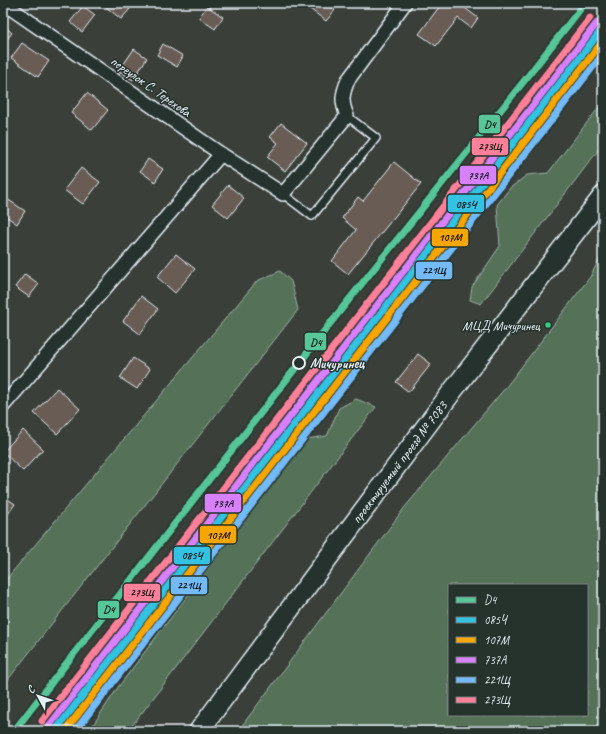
<svg xmlns="http://www.w3.org/2000/svg" width="606" height="734" font-family="Caveat,sans-serif">
	<style>
		.green { fill: #547159; stroke: #9eb1a8; fill-rule: evenodd }
		.building { fill: #675b55; stroke: #e8f1f8 }
		.lines { fill: none; stroke-linecap: round; stroke-linejoin: round }
		.lane-casing { stroke: #e8f1f8; stroke-width: 10 }
		.street-casing { stroke: #e8f1f8; stroke-width: 16 }
		.secondary-casing { stroke: #e8f1f8; stroke-width: 22 }
		.lane { stroke: #26332d; stroke-width: 7 }
		.street { stroke: #26332d; stroke-width: 13 }
		.secondary { stroke: #26332d; stroke-width: 19 }
		.rail-1-casing { stroke: #26332d; stroke-width: 10 }
		.rail-2-casing { stroke: #26332d; stroke-width: 10 }
		.rail-3-casing { stroke: #26332d; stroke-width: 10 }
		.rail-4-casing { stroke: #26332d; stroke-width: 10 }
		.rail-5-casing { stroke: #26332d; stroke-width: 10 }
		.rail-6-casing { stroke: #26332d; stroke-width: 10 }
		.rail-1 { stroke: #57c699; stroke-width: 7 }
		.rail-2 { stroke: #33c2e2; stroke-width: 7 }
		.rail-3 { stroke: #f7a600; stroke-width: 7 }
		.rail-4 { stroke: #d880ff; stroke-width: 7 }
		.rail-5 { stroke: #73baf8; stroke-width: 7 }
		.rail-6 { stroke: #ff8098; stroke-width: 7 }
		.bus-dot { fill: #33ca7d; stroke: #26332d; stroke-width: 1.5 }
		.stop-dot { fill: #26332d; stroke: #e8f1f8; stroke-width: 2 }
		.labels { text-anchor: middle; stroke-width: 3; stroke-linejoin: round; paint-order: stroke }
		.bus-label { font-size: 13px; fill: #e8f1f8; stroke: #26332d; text-anchor: end }
		.street-label { font-size: 14px; fill: #e8f1f8; stroke: #26332d }
		.stop-label { font-size: 14px; font-weight: bold; fill: #e8f1f8; stroke: #26332d; text-anchor: start }
		.line-badge { stroke: #26332d; stroke-width: 1.5 }
		.pale-badge-label { font-size: 11px; text-anchor: middle; font-weight: bold; fill: #111 }
	</style>
	<rect width="100%" height="100%" fill="#3a3f39"/>
	<filter id="ink" filterUnits="userSpaceOnUse"><feTurbulence type="fractalNoise" baseFrequency=".025" numOctaves="2"/><feDisplacementMap in="SourceGraphic" scale="8" xChannelSelector="R" yChannelSelector="G"/><feConvolveMatrix kernelMatrix="1 2 1 2 8 2 1 2 1" color-interpolation-filters="sRGB"/></filter>
	<g filter="url(#ink)">
		<path class="green" d="M603,102v42l-122,160 -11,-4 2,-13 28,-41 -3,-41 13,-17 17,-13 21,-2z
			M603,252v479h-365l167,-224 101,-120 84,-110zM449,585h138v130h-138z
			M280,271l11,10 7,29 -295,376v-103l254,-302z
			M356,399l20,8 -248,324h-39l30,-45 187,-247 21,-3 12,-28z"/>
		<path class="building" d="M109,3h14l7,6 -9,10 -15,-12z
			M309,3h17l9,7 -9,11 -20,-15z
			M442,3h26l-3,5 13,10 -7,10 -13,-10 -22,28 -17,-12z
			M83,6l12,9 -13,17 -12,-10z
			M207,6l16,11 -8,12 -16,-11z
			M3,25l9,8 -9,11z
			M22,43l27,18 -11,16 -27,-19z
			M163,44l20,12 -6,11 -20,-12z
			M134,49l13,9 -14,22 -14,-9z
			M87,93l21,17 -16,20 -21,-17z
			M281,123l26,20 -22,28 -18,-14 11,-14 -8,-6z
			M148,159l15,10 -8,13 -15,-11z
			M394,162l27,22 -73,90 -16,-13 24,-31 -14,-12 16,-21 5,4z
			M81,168l19,14 -17,22 -19,-14z
			M228,185l16,13 -16,20 -16,-13z
			M7,199l18,12 -8,13 -14,-10v-10z
			M176,254l19,15 -20,24 -18,-16z
			M25,274l14,10 -10,13 -14,-10z
			M141,296l17,13 -18,25 -17,-13z
			M418,354l13,10 -22,28 -13,-10z
			M133,358l17,11 -13,20 -17,-11z
			M57,388l23,21 -23,25 -23,-21z
			M23,430l20,19 -20,22 -20,-19z
			M3,496l12,8 -12,17z"/>
		<g class="lines">
			<defs>
				<path id="lane" d="M283,194l29,22 64,-78 -29,-22"/>
				<path id="street" d="M3,3l218,151 62,40 64,-78c-6,-15 -5,-21 1,-36l57,-77
					M3,406l218,-252"/>
				<path id="secondary" d="M199,731l255,-342 149,-193"/>
			</defs>
			<use href="#lane" class="lane-casing"/>
			<use href="#street" class="street-casing"/>
			<use href="#secondary" class="secondary-casing"/>
			<use href="#lane" class="lane"/>
			<use href="#street" class="street"/>
			<use href="#secondary" class="secondary"/>
			<defs>
				<path id="rail-1" d="M14,731l318,-410 196,-245 57,-73"/>
				<path id="rail-2" d="M55,731l548,-703"/>
				<path id="rail-3" d="M65,731l538,-690"/>
				<path id="rail-4" d="M49,726l548,-703"/>
				<path id="rail-5" d="M75,731l528,-677"/>
				<path id="rail-6" d="M42,721l548,-703"/>
			</defs>
			<use href="#rail-1" class="rail-1-casing"/>
			<use href="#rail-2" class="rail-2-casing"/>
			<use href="#rail-3" class="rail-3-casing"/>
			<use href="#rail-4" class="rail-4-casing"/>
			<use href="#rail-5" class="rail-5-casing"/>
			<use href="#rail-6" class="rail-6-casing"/>
			<use href="#rail-1" class="rail-1"/>
			<use href="#rail-2" class="rail-2"/>
			<use href="#rail-3" class="rail-3"/>
			<use href="#rail-4" class="rail-4"/>
			<use href="#rail-5" class="rail-5"/>
			<use href="#rail-6" class="rail-6"/>
		</g>
	</g>
	<circle class="bus-dot" cx="548" cy="325" r="3.5"/>
	<circle class="stop-dot" cx="299" cy="363" r="6"/>
	<g class="labels">
		<g class="bus-label">
			<text x="540" y="330">МЦД Мичуринец</text>
		</g>
		<g class="street-label">
			<text transform="translate(151 86) rotate(35)" y="5">переулок С. Терехова</text>
			<text transform="translate(399 462) rotate(-53)" y="5">проектируемый проезд № 7083</text>
		</g>
		<g class="stop-label">
			<text x="310" y="368">Мичуринец</text>
		</g>
	</g>
	<g class="line-badge">
		<rect x="478" y="114" width="23" height="20" rx="4" fill="#57c699"/>
		<rect x="471" y="137" width="38" height="19" rx="4" fill="#ff8098"/>
		<rect x="459" y="165" width="38" height="20" rx="4" fill="#d880ff"/>
		<rect x="447" y="194" width="38" height="19" rx="4" fill="#33c2e2"/>
		<rect x="431" y="228" width="38" height="19" rx="4" fill="#f7a600"/>
		<rect x="415" y="261" width="38" height="19" rx="4" fill="#73baf8"/>
		<rect x="304" y="332" width="23" height="19" rx="4" fill="#57c699"/>
		<rect x="204" y="493" width="38" height="20" rx="4" fill="#d880ff"/>
		<rect x="199" y="525" width="38" height="19" rx="4" fill="#f7a600"/>
		<rect x="173" y="546" width="38" height="19" rx="4" fill="#33c2e2"/>
		<rect x="170" y="576" width="38" height="19" rx="4" fill="#73baf8"/>
		<rect x="123" y="583" width="38" height="19" rx="4" fill="#ff8098"/>
		<rect x="97" y="600" width="23" height="19" rx="4" fill="#57c699"/>
	</g>
	<g class="pale-badge-label">
		<text x="490" y="128">D4</text>
		<text x="490" y="150">273Щ</text>
		<text x="478" y="179">737А</text>
		<text x="466" y="208">085Ч</text>
		<text x="450" y="241">107М</text>
		<text x="434" y="274">221Щ</text>
		<text x="316" y="346">D4</text>
		<text x="223" y="507">737А</text>
		<text x="218" y="539">107М</text>
		<text x="192" y="559">085Ч</text>
		<text x="189" y="589">221Щ</text>
		<text x="142" y="596">273Щ</text>
		<text x="109" y="613">D4</text>
	</g>
	<rect width="606" height="734" fill="none" stroke="#26332d" stroke-width="16"/>
	<rect x="8" y="8" width="590" height="718" fill="none" stroke="#e8f1f8" stroke-width="1.5" filter="url(#ink)"/>
	<rect x="448" y="584" width="140" height="132" fill="#26332d" stroke="#747f7e"/>
	<rect x="456" y="597" width="20" height="6" fill="#57c699" stroke="#747f7e"/>
	<text x="484" y="604" font-size="12" fill="#e8f1f8">D4</text>
	<rect x="456" y="617" width="20" height="6" fill="#33c2e2" stroke="#747f7e"/>
	<text x="484" y="624" font-size="12" fill="#e8f1f8">085Ч</text>
	<rect x="456" y="637" width="20" height="6" fill="#f7a600" stroke="#747f7e"/>
	<text x="484" y="644" font-size="12" fill="#e8f1f8">107М</text>
	<rect x="456" y="657" width="20" height="6" fill="#d880ff" stroke="#747f7e"/>
	<text x="484" y="664" font-size="12" fill="#e8f1f8">737А</text>
	<rect x="456" y="677" width="20" height="6" fill="#73baf8" stroke="#747f7e"/>
	<text x="484" y="684" font-size="12" fill="#e8f1f8">221Щ</text>
	<rect x="456" y="697" width="20" height="6" fill="#ff8098" stroke="#747f7e"/>
	<text x="484" y="704" font-size="12" fill="#e8f1f8">273Щ</text>
	<g transform="translate(38 696) rotate(310)" stroke="#26332d" stroke-width="3" paint-order="stroke">
	<path d="M0-3L7 15L0 10L-7 15Z" fill="#e8f1f8"/>
	<text y="-6" font-size="11" font-weight="bold" text-anchor="middle" fill="#e8f1f8">С</text>
	</g>
</svg>
